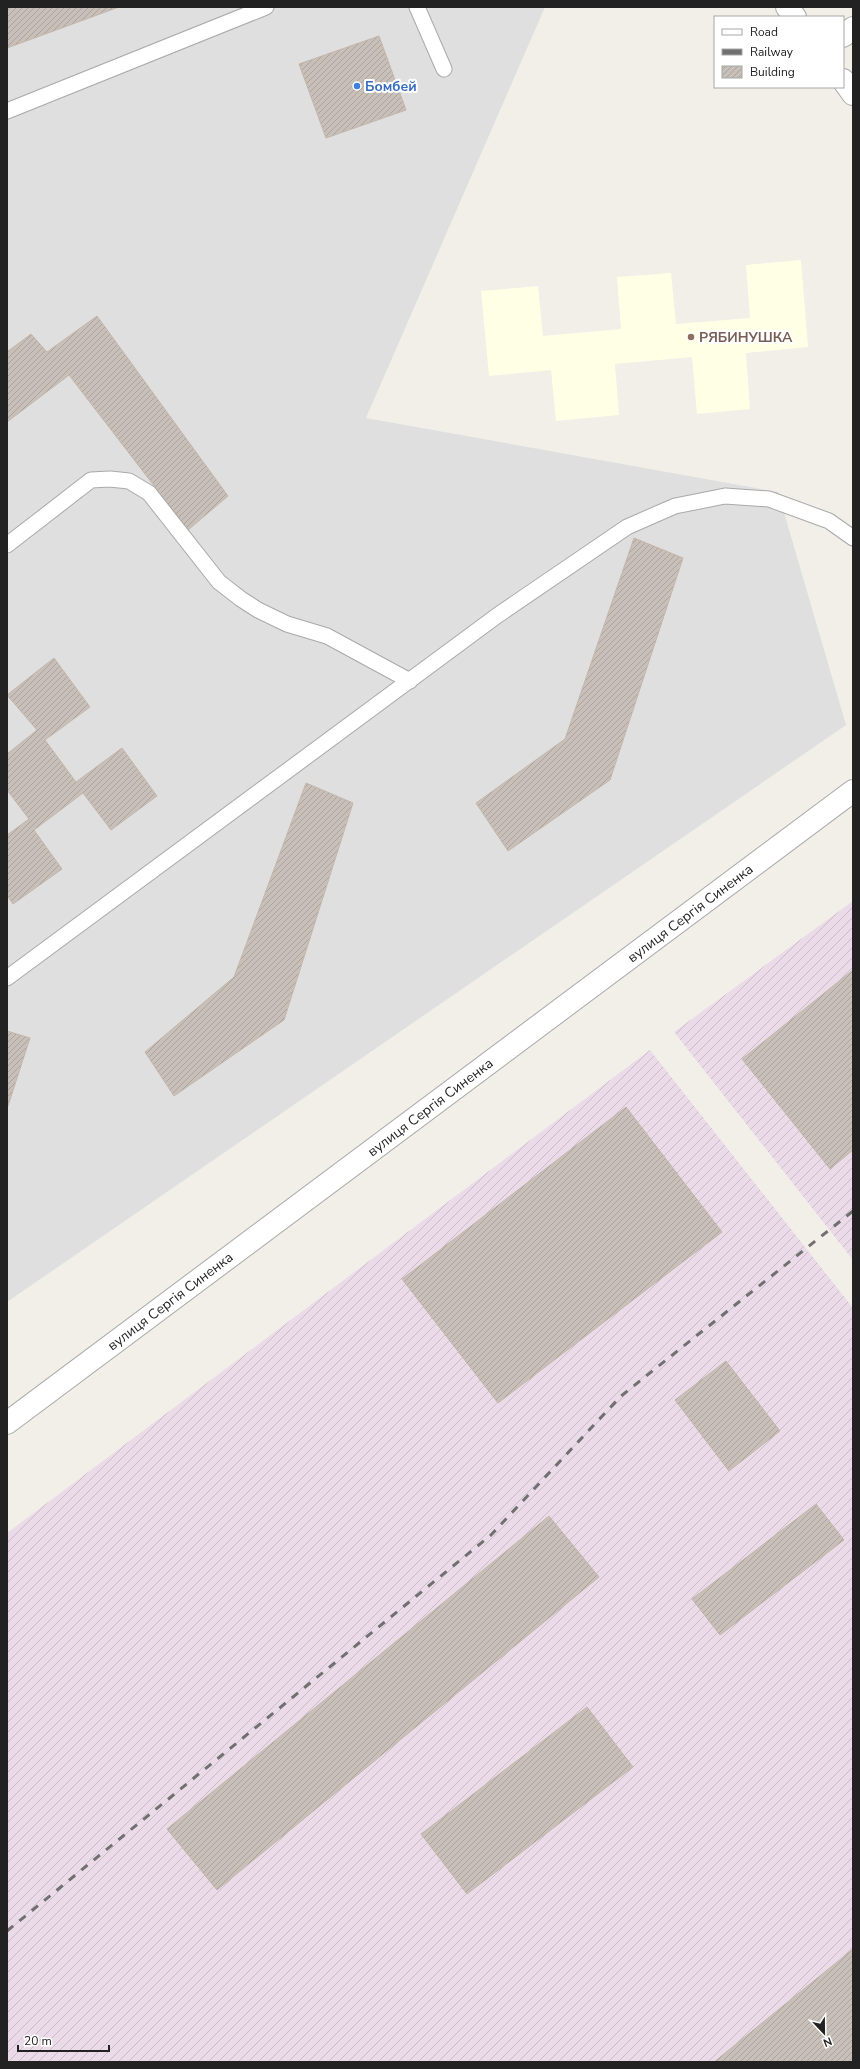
<svg xmlns="http://www.w3.org/2000/svg" width="860" height="2069" font-family="'Nunito Sans',sans-serif">
	<style>
		.residential { fill: #e0dfdf }
		.industrial { fill: url(#industrial-furrows) }
		.education { fill: #ffffe5 }
		.building { fill: url(#building-hatch); stroke: #c4b6ab }
		.lines { fill: none; stroke-linecap: round; stroke-linejoin: round }
		.service-casing { stroke: #a9a9a9; stroke-width: 17 }
		.minor-casing { stroke: #a9a9a9; stroke-width: 24 }
		.tertiary-casing { stroke: #a9a9a9; stroke-width: 24 }
		.service { stroke: #fff; stroke-width: 15 }
		.minor { stroke: #fff; stroke-width: 22 }
		.tertiary { stroke: #fff; stroke-width: 22 }
		.rail { stroke: #707070; stroke-width: 3; stroke-dasharray: 8 8; stroke-linecap: butt }
		.shop-dot { fill: #3f7fe0; stroke: #fff; stroke-width: 1.5 }
		.education-dot { fill: #8d6e63; stroke: #fff; stroke-width: 1.5 }
		.labels { text-anchor: middle; stroke-width: 4; stroke-linejoin: round; paint-order: stroke }
		.shop-label { font-size: 14px; font-weight: bold; fill: #366cbe; stroke: #fff; text-anchor: start }
		.education-label { font-size: 14px; font-weight: bold; fill: #785e54; stroke: #fff; text-anchor: start }
		.street-label { font-size: 14px; fill: #222; stroke: #fff }
	</style>
	<defs>
		<pattern id="industrial-furrows" width="10" height="10" patternUnits="userSpaceOnUse"><rect width="10" height="10" fill="#ebdbe8"/><path d="M-1 1l2-2M0 10L10 0M9 11l2-2" fill="none" stroke="#c9bcc7"/></pattern>
		<pattern id="building-hatch" width="6" height="6" patternUnits="userSpaceOnUse"><rect width="6" height="6" fill="#c7bfb8"/><path d="M-1 1l2-2M0 6l6-6M5 7l2-2" fill="none" stroke="#aba49e"/></pattern>
	</defs>
	<rect width="100%" height="100%" fill="#f2efe9"/>
	<path class="residential" d="M7,7h538l-179,411 412,74 68,233 -839,577z"/>
	<path class="industrial" d="M853,901v359l-179,-228z
		M650,1050l203,258v754h-846v-529z"/>
	<path class="education" d="M801,260l7,87 -62,6 4,56 -53,5 -5,-57 -77,7 4,51 -63,6 -5,-51 -62,6 -8,-85 57,-5 5,50 78,-7 -4,-52 54,-4 5,51 74,-6 -4,-53z"/>
	<path class="building" d="M7,7h112l-112,41z
		M379,36l27,74 -80,28 -27,-74z
		M97,316l131,180 -40,34 -119,-155 -62,47v-70l24,-18 16,18z
		M634,538l49,20 -73,222 -102,71 -32,-48 89,-64z
		M54,658l36,49 -45,33 31,42 46,-34 35,48 -46,34 -28,-37 -49,37 28,39 -49,35 -6,-9v-60l22,-16 -22,-29v-36l30,-24 -30,-35z
		M306,783l47,20 -69,217 -110,76 -29,-44 89,-75z
		M853,970v180l-23,19 -88,-110z
		M7,1031l23,7 -23,71z
		M626,1107l96,125 -224,171 -96,-124z
		M726,1361l54,70 -51,40 -54,-71z
		M816,1504l28,36 -124,95 -28,-36z
		M549,1516l50,61 -382,313 -50,-61z
		M587,1707l46,60 -166,127 -46,-60z
		M853,1949v113h-139z"/>
	<g class="lines">
		<defs>
			<path id="service" d="M417,7l27,62
				M7,111l259,-104
				M7,545l84,-65 19,-1 19,2 20,12 70,89 22,17 17,11 29,14 40,12 83,45
				M7,978l491,-363 129,-88 48,-21 50,-10 44,3 60,22 24,17"/>
			<path id="minor" d="M787,7l8,10
				M843,36l10,-8
				M843,80l10,14"/>
			<path id="tertiary" d="M7,1423l846,-632"/>
		</defs>
		<use href="#service" class="service-casing"/>
		<use href="#minor" class="minor-casing"/>
		<use href="#tertiary" class="tertiary-casing"/>
		<use href="#service" class="service"/>
		<use href="#minor" class="minor"/>
		<use href="#tertiary" class="tertiary"/>
		<path class="rail" d="M7,1931l484,-396 130,-139 232,-185"/>
	</g>
	<circle class="shop-dot" cx="357" cy="86" r="4"/>
	<circle class="education-dot" cx="691" cy="337" r="4"/>
	<g class="labels">
		<g class="shop-label">
			<text x="365" y="91">Бомбей</text>
		</g>
		<g class="education-label">
			<text x="699" y="342">РЯБИНУШКА</text>
		</g>
		<g class="street-label">
			<text transform="translate(690 913) rotate(-37)" y="5">вулиця Сергія Синенка</text>
			<text transform="translate(430 1107) rotate(-37)" y="5">вулиця Сергія Синенка</text>
			<text transform="translate(170 1301) rotate(-37)" y="5">вулиця Сергія Синенка</text>
		</g>
	</g>
	<rect width="860" height="2069" fill="none" stroke="#222222" stroke-width="16"/>
	<rect x="714" y="16" width="130" height="72" fill="#ffffff" stroke="#a7a7a7"/>
	<rect x="722" y="29" width="20" height="6" fill="#ffffff" stroke="#a7a7a7"/>
	<text x="750" y="36" font-size="12" fill="#222222">Road</text>
	<rect x="722" y="49" width="20" height="6" fill="#707070" stroke="#a7a7a7"/>
	<text x="750" y="56" font-size="12" fill="#222222">Railway</text>
	<rect x="722" y="66" width="20" height="12" fill="url(#building-hatch)" stroke="#a7a7a7"/>
	<text x="750" y="76" font-size="12" fill="#222222">Building</text>
	<g transform="translate(824 2033) rotate(158)" stroke="#ffffff" stroke-width="3" paint-order="stroke">
	<path d="M0-3L7 15L0 10L-7 15Z" fill="#222222"/>
	<text y="-6" font-size="11" font-weight="bold" text-anchor="middle" fill="#222222">N</text>
	</g>
	<path d="M18 2045v6h91v-6" fill="none" stroke="#222222" stroke-width="2"/>
	<text x="24" y="2045" font-size="12" fill="#222222" stroke="#ffffff" stroke-width="3" paint-order="stroke">20 m</text>
</svg>
